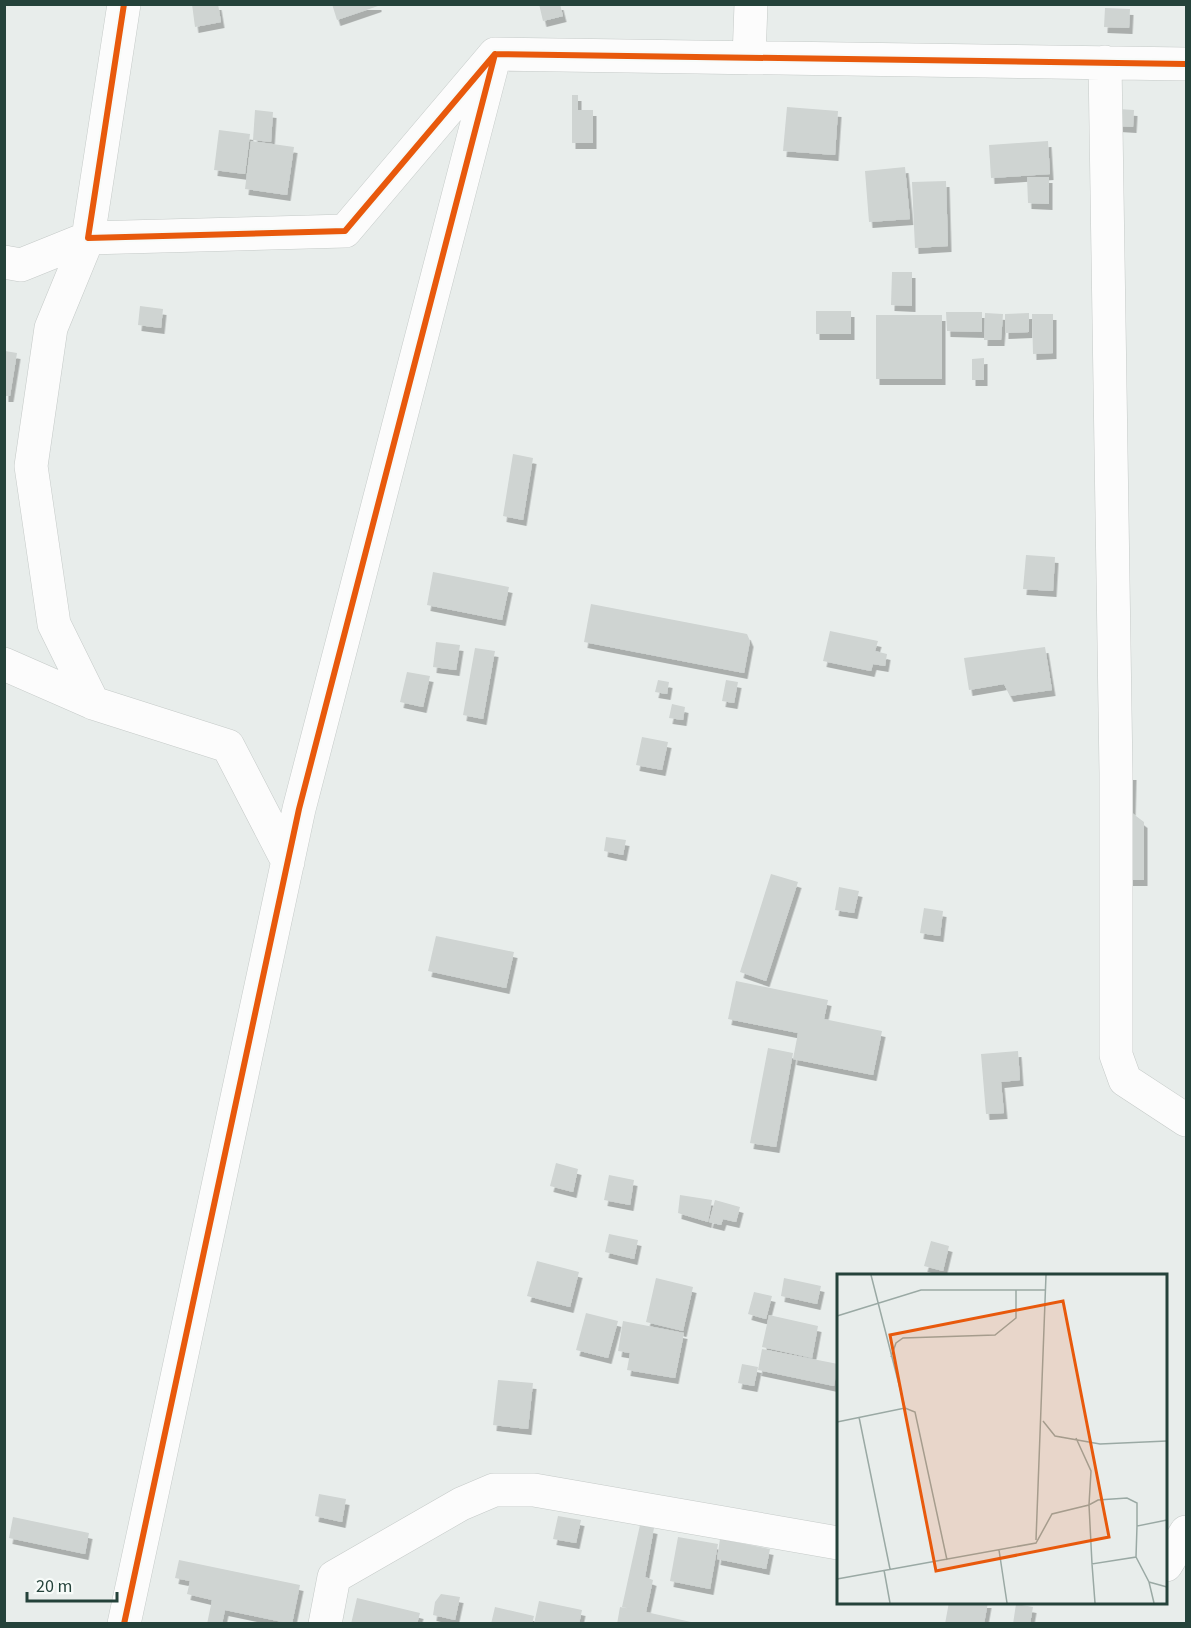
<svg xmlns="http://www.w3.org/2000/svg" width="1191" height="1628" font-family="'Source Sans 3',sans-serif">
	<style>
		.building { fill: #cfd4d2; filter: url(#shadow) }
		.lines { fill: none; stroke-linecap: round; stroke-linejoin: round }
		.minor-casing { stroke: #c5cac8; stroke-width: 34 }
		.minor { stroke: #fcfcfc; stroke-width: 33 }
		.cycleway-casing { stroke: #f7fbf9; stroke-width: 10 }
		.cycleway { stroke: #e8590c; stroke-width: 6 }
		.inset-road { fill: none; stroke: #9aa9a4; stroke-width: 1.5 }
		.view { fill: #e8590c; fill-opacity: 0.15; stroke: #e8590c; stroke-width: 3 }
		.inset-edge { fill: none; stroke: #24423a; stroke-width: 3 }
	</style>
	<defs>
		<filter id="shadow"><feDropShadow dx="3.5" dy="6" stdDeviation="0" flood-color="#0004"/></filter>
	</defs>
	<rect width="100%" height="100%" fill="#e8edeb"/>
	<path class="building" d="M192,4h26l3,18 -26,5z
		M332,4h46v2l-41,14z
		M539,4h21l3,12 -20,5z
		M1105,8l25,1 -1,19 -25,-1z
		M572,95h6v15h15v33h-21z
		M787,107l51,4 -3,44 -52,-4z
		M1118,109l16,1 -1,17 -16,-1z
		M255,110l18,2 -2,30 -18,-2z
		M219,130l31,4 -5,40 -31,-4z
		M251,141l43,6 -7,48 -42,-6z
		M1048,141l2,33 -59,4 -2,-33z
		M905,167l5,52 -41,3 -4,-51z
		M1027,177h22v27l-21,-1z
		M946,181l2,65 -33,2 -3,-66z
		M892,272h20v34l-21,-1z
		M140,306l23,3 -2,19 -23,-3z
		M816,311h35v23h-35z
		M946,312h36v20l-35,-1z
		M985,313l18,1 -2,26h-17z
		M1029,313v19l-24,1v-19z
		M1032,314h21v39l-20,1z
		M876,315h66v64h-66z
		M5,351l12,2 -7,43h-5z
		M984,358v22h-12v-21z
		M513,454l20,4 -10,62 -20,-4z
		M1026,555l29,2 -2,34 -30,-2z
		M433,572l76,15 -7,33 -75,-15z
		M591,604l156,30 3,7 -6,32 -160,-31z
		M830,631l48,10 -3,10 12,3 -2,12 -12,-2 -2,7 -48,-10z
		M436,642l24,3 -4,25 -23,-3z
		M1045,647l7,43 -42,6 -6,-12 -35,6 -5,-32z
		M475,648l20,3 -12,68 -20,-4z
		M407,672l23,4 -7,31 -23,-5z
		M658,680l11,2 -2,12 -12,-2z
		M726,680l12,2 -4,21 -12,-2z
		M672,704l13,3 -2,13 -14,-2z
		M642,737l26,5 -6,28 -26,-5z
		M1119,774h14l-1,39 12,9v58h-26z
		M606,837l20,3 -3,15 -19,-4z
		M771,874l27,8 -32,99 -26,-9z
		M839,887l20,4 -5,22 -19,-3z
		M924,908l19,3 -3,25 -20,-3z
		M436,936l78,16 -8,36 -78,-17z
		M736,981l92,19 -4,19 58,12 -9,44 -80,-16 5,-26 -70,-14z
		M768,1048l25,5 -17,94 -26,-4z
		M1018,1051l2,29 -19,2 3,31 -18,1 -5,-60z
		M556,1163l22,6 -5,23 -23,-6z
		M609,1175l25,5 -4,25 -26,-5z
		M680,1195l32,5 -4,22 -30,-9z
		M715,1200l25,7 -4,15 -13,-3 -2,6 -12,-3z
		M609,1234l29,6 -4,19 -29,-7z
		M931,1241l18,5 -6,25 -19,-5z
		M537,1261l42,11 -9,35 -43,-11z
		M656,1278l37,9 -10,44 -37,-9z
		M784,1278l37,8 -4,18 -36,-8z
		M754,1292l18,4 -6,23 -18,-5z
		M586,1313l32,8 -10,37 -32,-8z
		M769,1315l49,11 -6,32 -50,-11z
		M623,1321l61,12 -9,45 -48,-8 3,-17 -12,-2z
		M762,1349l76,15 -4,22 -76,-16z
		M742,1364l16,3 -4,19 -16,-3z
		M498,1380l35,3 -5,46 -35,-4z
		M319,1494l27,5 -4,23 -27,-6z
		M558,1516l23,4 -5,23 -23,-4z
		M13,1517l76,16 -4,21 -76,-16z
		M640,1525l14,3 -9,49 8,3 -7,32 54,12h-83l3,-17 11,2 -9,-2z
		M678,1537l40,7 -8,45 -40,-8z
		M720,1539l50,10 -4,20 -49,-10z
		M179,1560l121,25 -8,39 -67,-14 -3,14h-15l5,-24 -25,-6 3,-13 -15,-3z
		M441,1594l19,3 -5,23 -22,-5 2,-13z
		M357,1598l63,15 -3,11h-66z
		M539,1601l43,9 -3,14h-45z
		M949,1602h39l-4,22h-39z
		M1016,1604l17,3 -3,17h-17z
		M495,1607l39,9 -2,8h-41z"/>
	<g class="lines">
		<defs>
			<path id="minor" d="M124,4l-36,234 257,-7 150,-177 691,10
				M749,58l2,-54
				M1105,62l11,711v282l9,25 61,40
				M4,262l17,3 67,-27 -37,90 -20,138 23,158 39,79
				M4,664l89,39 135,43 60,116
				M1166,1565l20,-33
				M124,1624l175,-815 196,-755
				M325,1624l9,-47 127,-73 33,-14h40l304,53"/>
		</defs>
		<use href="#minor" class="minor-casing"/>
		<use href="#minor" class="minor"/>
		<defs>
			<path id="cycleway" d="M124,4l-36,234 257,-7 150,-177 691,10
				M124,1624l175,-815 196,-755"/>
		</defs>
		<use href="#cycleway" class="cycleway-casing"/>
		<use href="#cycleway" class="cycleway"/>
	</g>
	<g transform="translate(837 1274)">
		<rect width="330" height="330" fill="#e8edeb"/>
		<path class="inset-road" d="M34,1l34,133M0,42l84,-26h125M54,83l5,-14 7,-5 92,-3 21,-17v-28M22,143l31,152M206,147l12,15 45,8 67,-3M0,148l68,-14 10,4 32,148M239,164l15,33 -2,34 9,-5 29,-2 10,5v23M199,266l10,-265M162,276l8,53M299,283l13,25 5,21M255,290l3,39M47,296l6,33M0,305l199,-36 16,-29 37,-9 3,59 44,-7 1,-31 30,-6M312,308l18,5"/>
		<path class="view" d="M226,27l46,236 -173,34 -46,-236z"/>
		<rect width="330" height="330" class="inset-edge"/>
	</g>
	<rect width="1191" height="1628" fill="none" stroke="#24423a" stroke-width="12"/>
	<path d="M27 1592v9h90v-9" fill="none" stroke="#24423a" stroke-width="3"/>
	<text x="36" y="1592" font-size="18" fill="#24423a" stroke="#f7fbf9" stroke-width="4.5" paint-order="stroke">20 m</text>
</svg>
